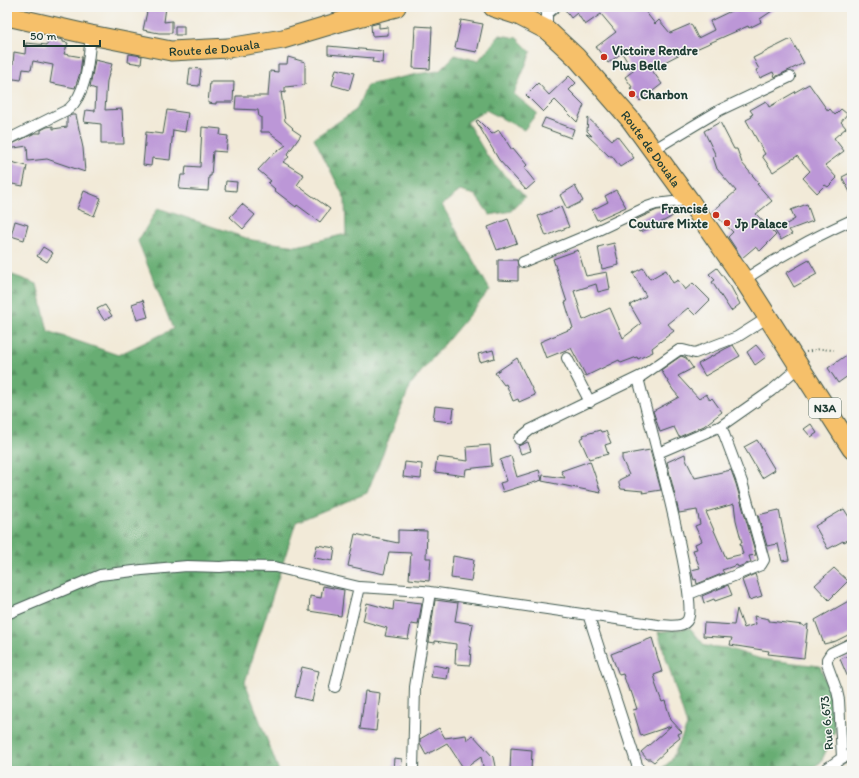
<svg xmlns="http://www.w3.org/2000/svg" width="859" height="778" font-family="Itim,sans-serif">
	<style>
		.forest { fill: url(#forest-firs); stroke: #437554 }
		.building { fill: #bc97d7; fill-rule: evenodd }
		.lines { fill: none; stroke-linecap: round; stroke-linejoin: round }
		.street-casing { stroke: #3f574d; stroke-width: 12 }
		.highway-casing { stroke: #3f574d; stroke-width: 21 }
		.path { stroke: #3f574d; stroke-width: 2; stroke-dasharray: 1 3; stroke-linecap: butt }
		.street { stroke: #fff; stroke-width: 10 }
		.highway { stroke: #f6c06b; stroke-width: 19 }
		.poi-dot { fill: #c8321e; stroke: #f6f6f2; stroke-width: 1.5 }
		.labels { text-anchor: middle; stroke-width: 3; stroke-linejoin: round; paint-order: stroke }
		.shield { fill: #f6f6f2; stroke: #60746d; stroke-width: 1 }
		.shield-label { font-size: 12px; font-weight: bold; fill: #1f3d34 }
		.street-label { font-size: 13px; fill: #1f3d34; stroke: #f6f6f2 }
		.poi-label { font-size: 13px; font-weight: bold; fill: #1f3d34; stroke: #f6f6f2; text-anchor: start }
	</style>
	<defs>
		<pattern id="forest-firs" width="22" height="20" patternUnits="userSpaceOnUse"><rect width="22" height="20" fill="#67ad73"/><path d="M5 1l3.5 6h-7zM16 11l3.5 6h-7z" fill="#548e5f"/></pattern>
	</defs>
	<rect width="100%" height="100%" fill="#f6f6f2"/>
	<filter id="ink" filterUnits="userSpaceOnUse"><feTurbulence type="fractalNoise" baseFrequency=".025" numOctaves="2"/><feDisplacementMap in="SourceGraphic" scale="8" xChannelSelector="R" yChannelSelector="G"/><feConvolveMatrix kernelMatrix="1 2 1 2 8 2 1 2 1" color-interpolation-filters="sRGB"/></filter>
	<filter id="wash" filterUnits="userSpaceOnUse"><feTurbulence type="fractalNoise" baseFrequency=".012" numOctaves="4" result="noise"/><feDisplacementMap in="SourceGraphic" scale="16" xChannelSelector="R" yChannelSelector="G"/><feGaussianBlur stdDeviation="0.9" result="paint"/><feColorMatrix in="noise" values="0 0 0 0 0 0 0 0 0 0 0 0 0 0 0 0 0 1.4 0 .05"/><feComposite in="paint" operator="in"/></filter>
	<g filter="url(#wash)">
		<rect width="100%" height="100%" fill="#f2ead8"/>
		<path class="forest" d="M500,35l17,3 14,14 -17,42 23,19 -13,17 -38,-20 -19,12 21,35 37,40 -14,14 -21,4 -15,-20 -15,-4 -18,14 48,85 -79,94 -44,109 -71,29 -51,160 34,89h-272v-498l30,11 11,47 70,24 55,-26 -35,-88 20,-33 94,32 45,6 49,-12 -1,-35 -31,-61 42,-28 11,-25 50,-11 22,-3 16,-16 23,6z
			M690,628l15,18 22,2 34,11 59,7 13,35 2,30 -14,31 -13,9h-150l13,-10 16,-35 -29,-94z"/>
		<g id="blocks">
			<path class="building" d="M148,7h18l-2,15 8,-1v12h-13l-16,-3z
				M563,7h79l13,17 4,-4 11,13 21,-9 7,14 16,-8 -4,-9 25,-12 2,2 8,-4h33l-18,12 1,3 -12,6 -1,-2 -61,27 -1,-2 -35,18 11,15 -22,17 -10,-13 2,-1 -7,-10 8,-6 -11,-18 -14,10 -12,-16 20,-15 -15,-18 -16,11 -8,-12 -6,5z
				M461,20l22,4 -6,28 -22,-4z
				M379,23v5l9,-1v8l-16,1 -1,-11z
				M175,26h9v9h-9z
				M415,26l17,1 -2,42 -17,-1z
				M48,37l15,3v2l5,1 -4,11 18,3 -2,16 -5,15 -25,-5 3,-18 -20,-4 -2,9 -8,-1 -2,11 -14,-2v-10h2v-4h4l1,-12 11,2 1,-11 21,2z
				M791,39l13,24 -29,14 -2,-5 -13,6 -4,-8 3,-1 -6,-11z
				M328,46l55,5 -1,12 -10,-1 1,-4 -45,-4z
				M129,54l13,2 -1,8 -13,-2z
				M288,57l17,5v23l-20,2v6l-4,-1 4,29 8,7 -1,1 9,6 -14,20 2,2 -6,5 21,13 -7,10 33,24 -10,13 -23,-17 -1,2 -22,-17 1,-1 -7,-6 3,-2 -13,-11 13,-14 15,-11 -17,-13h-8v-15h-2l-1,-7 -23,-1 1,-13h32l2,-25 8,1v-8h9z
				M95,60l17,4 -5,17 -2,29 17,-1 2,35h-23v-20l-17,-2 2,-12 9,1 1,-22 -6,-2z
				M190,68l11,1 -2,17 -11,-1z
				M336,69l18,4 -5,17 -17,-5z
				M569,76l7,7 -7,7 15,15 -7,17 -22,-22 -12,12 -17,-17 12,-12 11,12z
				M210,82h24l-1,20h-17v2l-8,-1z
				M809,84l19,27 2,-2 5,6 6,-6 6,5 -6,8 5,6 -12,10 10,13 -19,14 12,13 -9,9 -3,-2 -8,8 -14,-15 7,-7 -13,-15 -24,16 -11,-16 3,-2 -19,-34 6,-3 -1,-2 2,-1 -3,-4 16,-9 3,6z
				M167,110l21,3 -3,19 -12,-2 -3,30 -18,-2 -1,8 -8,-1 3,-33 17,2z
				M72,115h4l7,33 2,24 -38,-13 -19,2 -1,-15 -19,3v-3l27,-13h6v-3l6,-3 6,-1v3l14,-2v-10z
				M545,118l29,11 -3,9 -30,-11z
				M588,118l24,22 5,-4 17,22 -14,9 -8,-11h-3l-23,-22 6,2 -5,-5z
				M478,120l14,14 7,-4 13,20 1,-2 14,17 -3,3 11,14 -9,8 -27,-30 -23,-39z
				M720,122l14,27h3l5,14 17,20 -2,1 15,17 -16,13 20,21 -16,16 -5,-4 -13,11 -14,-21 5,-5 -21,-20 24,-21 -19,-22 -4,-12 3,-1 -12,-25z
				M202,127l19,2 -1,6 8,1 -2,16 -13,-1 -2,25h-2l-1,15 -29,-2 2,-14h4l1,-9 14,1z
				M7,161l20,5 -4,20 -16,-3z
				M852,172v24l-10,-19z
				M226,181l11,1 -1,9 -11,-1z
				M575,186l8,15 -16,8 -7,-14z
				M616,190l10,17 -29,13 -5,-10 16,-8 -3,-6z
				M84,191l17,7 -7,18 -17,-7z
				M242,204l13,11 -12,14 -13,-12z
				M807,204l6,17 -24,9 3,4 -11,6 -6,-9 20,-12 -4,-9z
				M561,207l8,20 -23,9 -8,-20z
				M670,209l3,7 -22,12 -12,4 -4,-12 22,-10z
				M508,219l9,24 -20,7 -9,-23z
				M15,221l13,4 -4,15 -13,-4z
				M614,243l5,22 -17,4 -4,-22z
				M43,247l10,6 -6,9 -10,-6z
				M578,250l8,26 21,-4 3,17 -12,3 -2,-8 -22,7 9,29 27,-12 13,30 18,-14 -11,-19 16,-9 -13,-23 10,-5 7,11 16,-9 7,13 5,-3 7,10 8,-7 17,17 -15,15 -7,-7 -20,16 6,7 -22,17 1,4 -15,7 -1,-2 -16,6 -2,-3 -33,16 -15,-28 -25,10 -6,-16 33,-14 -8,-26h2l-14,-43z
				M498,260h19l1,6v15l-20,-1z
				M809,260l8,14 -23,13 -8,-14z
				M717,268l14,19 9,17 -9,7 -19,-29 3,-2 -6,-6z
				M143,300l5,17 -11,3 -5,-16z
				M105,305l7,11 -8,4 -7,-11z
				M733,345l7,11 -35,20 -7,-12 27,-15z
				M756,345l10,12 -11,8 -8,-13z
				M493,350l2,8 -15,4 -2,-8z
				M848,354l4,6v13l-14,10 -10,-15z
				M681,356l5,2 7,10 -15,8 21,23 7,-5 4,6 2,-2 10,14 -18,14 -25,11 -5,-10 -14,5 -7,-21 26,-14 -6,-7 -12,-20z
				M517,358l18,37 -16,7 -1,-3 -5,2 -7,-17 -2,1 -9,-12z
				M435,406l19,2 -2,14 -19,-2z
				M811,424l6,9 -6,4 -7,-8z
				M600,430l1,2 5,-1 5,12 -6,2 3,9 -19,5 -9,-20 4,-2 -1,-2z
				M757,440l18,30 -13,8 -18,-31z
				M528,442l3,9 -10,3 -3,-8z
				M490,445l2,21 -26,3 -1,7 -30,-4 2,-15 31,4 -1,-14z
				M650,450l11,40 -19,3 1,-2 -22,-2 -2,-5v-4l10,-5 -7,-16v-4z
				M685,454l1,6 9,18 36,-8 5,14 20,71 -7,1 2,6 -13,5 -1,-2 -15,5 2,3 -27,11 -1,-5 -2,1 -3,-10 9,-2 -7,-18 4,-1 -2,-5 7,-3 -7,-15 5,-2 -3,-14 -18,3 -12,-51zM734,504l2,16 6,23h-2l3,11 -17,4 -20,-46z
				M511,456l6,21 22,-7 3,10 1,-5 22,3 -4,-7 29,-10 11,32 -59,-12v-1l-39,12 -3,-9 7,-2 -7,-21z
				M405,462l17,2 -1,15 -18,-2z
				M844,509l5,8 3,-1v22l-8,4 -1,-1 -15,8 -13,-23z
				M779,510l10,50 -7,1 -4,-17 -11,2 -9,-31z
				M398,530l29,1 -1,27h5l-2,23 -20,-2 2,-26 -22,-1 -5,22 -36,-8 7,-32 43,9z
				M317,545l18,3 -2,13 -19,-3z
				M453,556l21,4 -3,21 -20,-3z
				M834,568l14,13 -19,19 -14,-15z
				M755,574l7,22 -13,4 -7,-20z
				M728,585l4,10 -17,6 -1,-2 -10,4 -2,-7z
				M323,586l21,4 -3,26 -32,-5 1,-15 11,2z
				M852,599v34l-16,8 -12,3 -9,-24z
				M394,600l28,3 -4,22 -7,-1 -3,15 -23,-3 2,-8 -24,-7 4,-18 26,7z
				M435,600l23,3 -3,18 18,3 -4,23h2l-1,18 -15,-1 1,-20 -21,-3v2l-6,-1z
				M737,609l7,19 12,-4 -2,-8 15,3v2l34,4 1,2 4,-3 -4,34 -36,-4 1,-3 -39,-6 2,-7 -29,-2 1,-13 30,2z
				M652,638l10,34 -8,3 2,7 -1,1 7,19 3,-1 6,19 11,12 -4,2 2,4 -15,12 1,1 -12,11 -4,-3h-3l-6,-7 30,-26 -30,10 -8,-26 4,-1 -6,-18h-2l-6,-17 -4,1 -8,-21z
				M852,654v33l-12,-28z
				M433,665l16,3 -2,11 -16,-2z
				M302,667l17,4 -7,30 -17,-4z
				M365,691l15,2 -4,38 -16,-2z
				M439,728l6,10 21,-3 1,5 6,-5 20,22 3,14h-12l-3,-14 -17,12 -17,-26 -21,12 -6,-11v-5z
				M511,748l21,2 -1,21h-21z
				M394,758l8,1 -1,12h-8z"/>
		</g>
	</g>
	<g filter="url(#ink)">
		<use href="#blocks" fill-opacity="0" stroke="#3f574d" stroke-width="1"/>
		<g class="lines">
			<defs>
				<path id="street" d="M545,7l2,7v16
					M547,14l8,-7
					M7,140l62,-31c19,-18 19,-49 22,-74
					M653,150l67,-40 70,-33
					M523,262l67,-28 57,-27 9,-3 33,-4
					M744,280c34,-23 70,-43 108,-60
					M567,358l23,44
					M519,439l11,-9 113,-55 36,-25h4l12,3 42,-16 30,-19
					M658,453l63,-27 50,-35 28,-24
					M689,594l72,-29 3,-5 -22,-78 -21,-56
					M7,614l93,-39 42,-5 45,-4 33,1 13,-1 42,1 84,20 64,4 235,34c9,0 26,4 30,-6 4,-8 -1,-33 -2,-42 -12,-68 -31,-133 -48,-199
					M588,614l51,157
					M852,643l-21,10 -4,6v5l10,27 2,9 3,58 10,-3
					M335,687l24,-100
					M414,771l-1,-1 2,-83 15,-95
					M823,771l19,-13"/>
				<g id="highway">
					<path id="s1" d="M493,7l25,8 29,15 29,27 54,62 59,81 55,80 108,169"/>
					<path id="s2" d="M7,16l84,19 80,16 57,-3 55,-9 60,-18 53,-14"/>
				</g>
			</defs>
			<use href="#street" class="street-casing"/>
			<use href="#highway" class="highway-casing"/>
			<path class="path" d="M806,352l14,-3 14,1"/>
			<use href="#street" class="street"/>
			<use href="#highway" class="highway"/>
		</g>
	</g>
	<g class="poi-dot">
		<circle cx="604" cy="57" r="4"/>
		<circle cx="632" cy="94" r="4"/>
		<circle cx="716" cy="215" r="4"/>
		<circle cx="727" cy="223" r="4"/>
	</g>
	<g class="labels">
		<rect class="shield" x="809" y="398" width="32" height="20" rx="3"/>
		<g class="shield-label">
			<text x="825" y="412">N3A</text>
		</g>
		<g class="street-label">
			<text dy="5" stroke="none"><textPath href="#s2" startOffset="211">Route de Douala</textPath></text>
			<text dy="5" stroke="none"><textPath href="#s1" startOffset="217">Route de Douala</textPath></text>
			<text transform="translate(826 723) rotate(-95)" y="5">Rue 6.673</text>
		</g>
		<g class="poi-label">
			<text x="612" y="55">Victoire Rendre<tspan x="612" dy="15">Plus Belle</tspan></text>
			<text x="640" y="99">Charbon</text>
			<text x="708" y="213" text-anchor="end">Francisé<tspan x="708" dy="15">Couture Mixte</tspan></text>
			<text x="735" y="228">Jp Palace</text>
		</g>
	</g>
	<rect width="859" height="778" fill="none" stroke="#f6f6f2" stroke-width="24"/>
	<path d="M24 40v6h76v-6" fill="none" stroke="#1f3d34" stroke-width="2"/>
	<text x="30" y="40" font-size="12" fill="#1f3d34" stroke="#f6f6f2" stroke-width="3" paint-order="stroke">50 m</text>
</svg>
